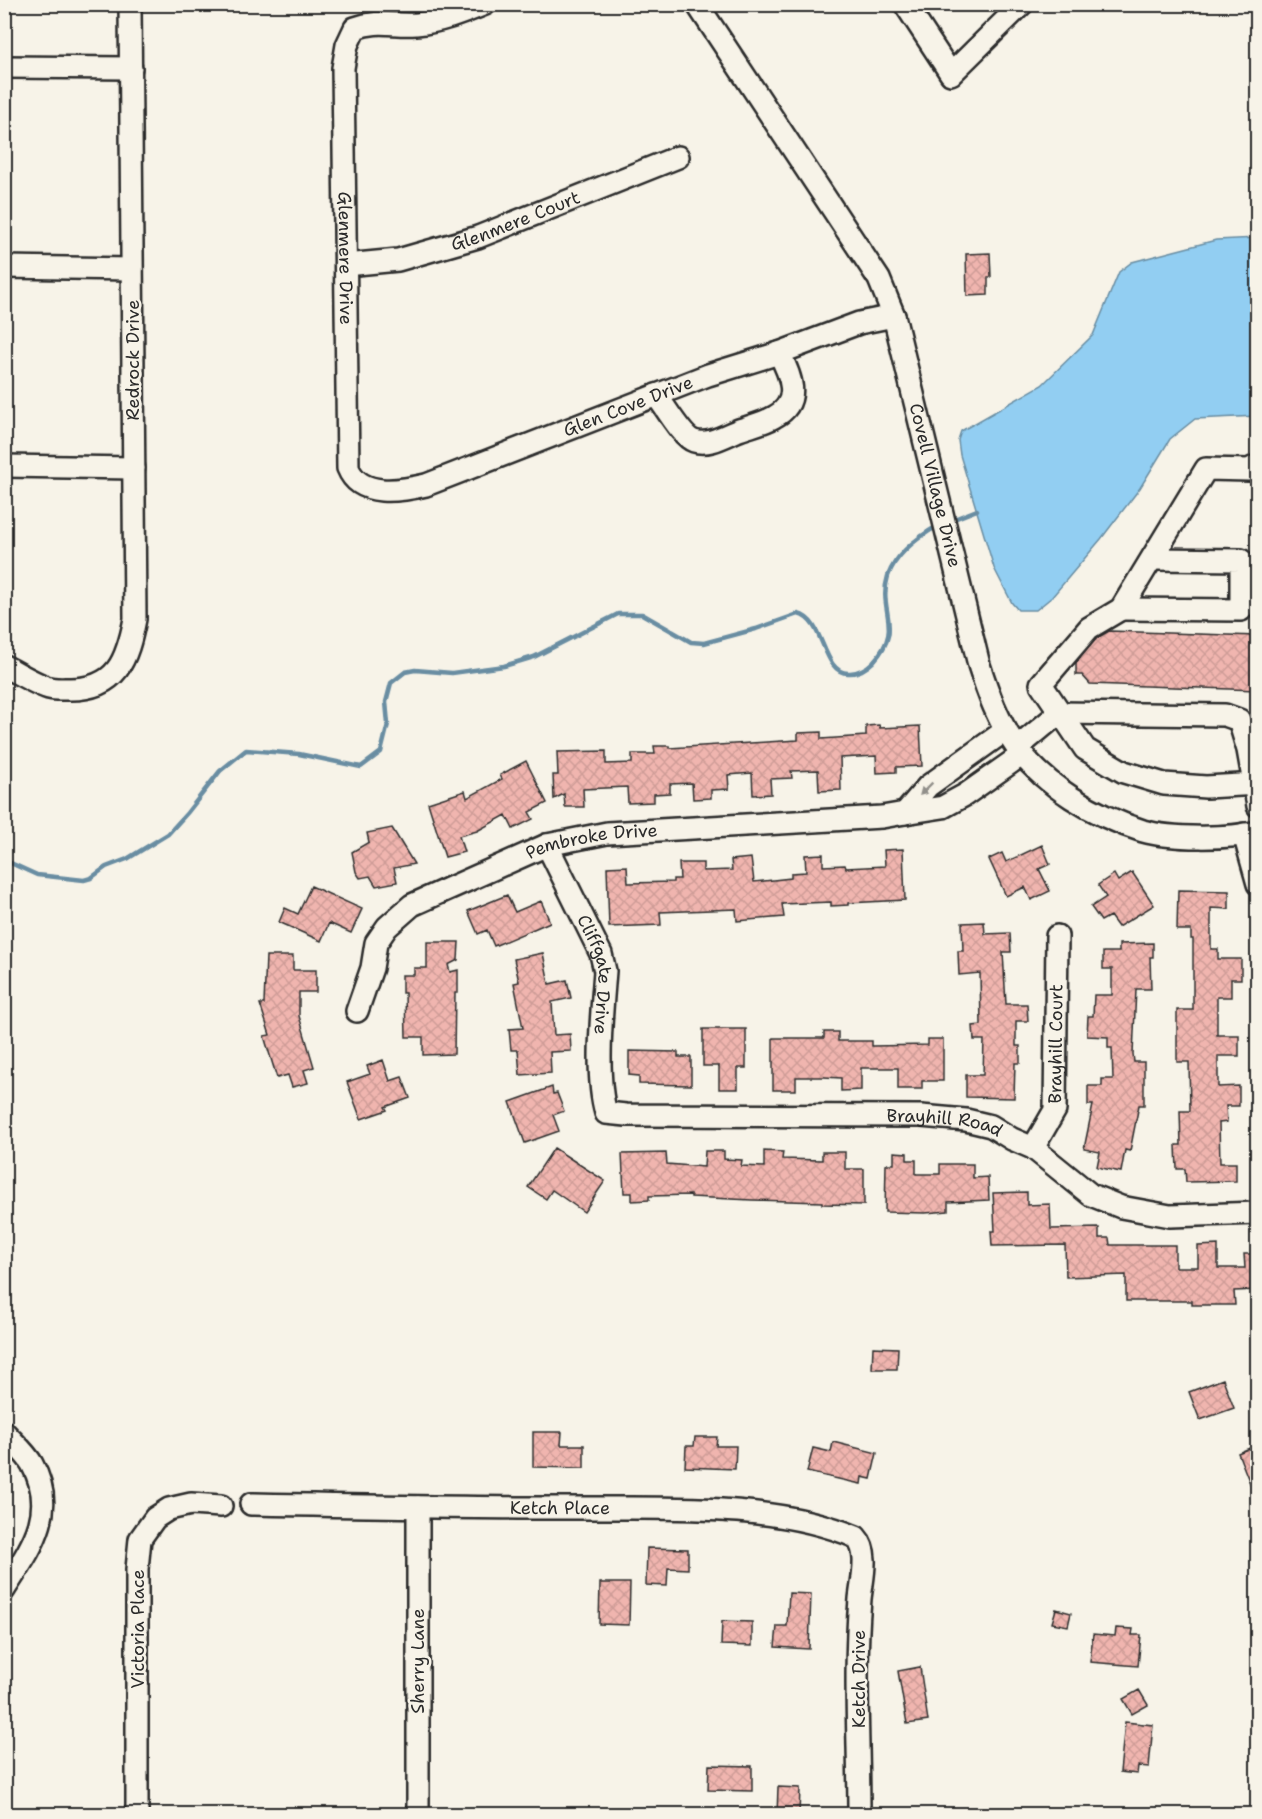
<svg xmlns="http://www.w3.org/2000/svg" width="1262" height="1819" font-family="'Shantell Sans',sans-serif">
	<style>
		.water { fill: #92cef2; stroke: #698da2; stroke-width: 1.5 }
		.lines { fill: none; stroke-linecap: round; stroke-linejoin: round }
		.stream { stroke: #698da2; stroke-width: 4.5 }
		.building { fill: url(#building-cross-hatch); stroke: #2b2b2b; stroke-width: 1.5 }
		.minor-casing { stroke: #2b2b2b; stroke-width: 26 }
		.minor { stroke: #f7f3e8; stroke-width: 21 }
		.oneway { fill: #918f8a }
		.labels { text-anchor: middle; stroke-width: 5; stroke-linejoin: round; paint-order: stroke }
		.street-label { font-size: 18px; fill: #2b2b2b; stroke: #f7f3e8 }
	</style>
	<defs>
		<pattern id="building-cross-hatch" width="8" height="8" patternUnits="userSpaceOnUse" patternTransform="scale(1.5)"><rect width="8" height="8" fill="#f0b5af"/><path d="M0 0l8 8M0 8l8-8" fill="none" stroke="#ce9c97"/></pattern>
	</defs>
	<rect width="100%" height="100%" fill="#f7f3e8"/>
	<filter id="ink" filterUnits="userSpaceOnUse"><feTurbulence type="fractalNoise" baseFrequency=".0167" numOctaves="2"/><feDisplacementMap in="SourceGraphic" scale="12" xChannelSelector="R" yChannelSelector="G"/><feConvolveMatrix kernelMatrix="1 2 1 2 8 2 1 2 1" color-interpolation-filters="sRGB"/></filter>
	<g filter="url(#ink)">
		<path class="water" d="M1257,238v178l-62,3 -25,20 -30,49 -39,51 -49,58 -16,13h-18l-6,-7 -18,-35 -34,-113 -2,-15 3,-9 81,-46 51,-50 26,-63 13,-10 84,-22z"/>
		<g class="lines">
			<path class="stream" d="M949,521l28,-11
				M4,860l33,15 47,5 7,-2 15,-11 21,-8 41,-25 19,-21 33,-42 26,-21 53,4 62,13 20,-15 7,-28 -2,-22 5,-19 14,-11 10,-2 37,3 52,-7 30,-9 84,-43h24l49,28 13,1 52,-14 42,-15c27,6 24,59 50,59 9,1 19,-5 25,-11 32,-35 4,-50 15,-86 8,-23 30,-39 51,-51"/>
		</g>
		<path class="building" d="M990,253l1,24h-3v18l-21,1 -1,-42z
			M1109,631l148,5v54l-167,-6 -8,-9h-6v-12l21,-25z
			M879,725l1,3 40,-2 2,40 -26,1v5l-19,1 -1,-17 -36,2 1,32 -22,1 -1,-21 -27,1 1,7 -22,1 1,15 -18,1 -1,-22 -24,2 1,14 -18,1v8l-18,1 -1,-16 -22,1v9l-16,1v8l-26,1 -1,-16 -44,2 1,18h-19l-1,-13 -10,5 -1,-24h5l-1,-23 49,-1v13l26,-1v-9h23l-1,-8h15v2l129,-8v-7l23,-1v7l45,-3v-10z
			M526,761l21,42 -18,9 4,7 -20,10 -7,-14 -29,16 -18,5 5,16 -19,5 -17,-54 37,-12 2,7 35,-19 -2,-4z
			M392,828l22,36 -20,4 3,14 -21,4 -6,-10 -10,2 -4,-6 -4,-20 17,-10 -2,-9z
			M1042,845l8,19 -11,5 11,22 -19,9 -6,-13 -19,9 -17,-37 13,-6 4,9z
			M903,849l2,51 -57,3v2l-17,1v-4l-49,2 2,13 -47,4 -1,-12 -76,3 1,13 -52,2 -2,-60 20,-1 1,17 45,-1v-3h7l-1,-16h24v8l29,-1 -1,-10 20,-2 3,24 37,-4v-5l15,-1 -1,-17 18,-1v12l22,-1 1,3 39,-2 -1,-16z
			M1132,872l22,33 -36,22 -8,-11 -9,5 -10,-14 15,-10 -8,-12 16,-11 4,7z
			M311,886l51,23 -11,24 -22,-10 -8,18 -42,-19 6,-14 13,6z
			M1178,890l51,1v18l-18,-1v41h7v10h23v20h-10v18h-14v38h22v21h-21v31l21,-1v20h-13l1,16 -8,1 1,40h16v18l-50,1 -1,-13h-8l-1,-24h5l-1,-34h10l-1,-49h-12v-52h16v-71h-2v-9h-14z
			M507,895l8,17 26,-11 9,21 -56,24 -7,-16 -9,4 -10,-23z
			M984,922l1,12 25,-1 1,19h-8l3,52h21l1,17h-12v25h4v17h-5l-1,35 -48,-1v-22h17l1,-35h-10l-1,-14 8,-1 -1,-52 -21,2 -1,-24h5l-1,-28z
			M427,942h32l-1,18 -10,5 2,7 8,-2v23h-3l-1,61 -31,1v-18h-17l-1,-44h-3v-18h12v-7h13z
			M1153,943v14h-3l1,32h-15l-3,65 1,8h10v43h-5l-9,46 -5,-1 -4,22 -24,-5 3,-15 -16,-3 9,-44h-5v-19h14v-7h11l-1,-31h-4v-11l-21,-1 1,-20h5l1,-21h18v-26h-9v-17h16v-8z
			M543,953l6,31 18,-4 4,18 -19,4 2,33 16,-1 1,17 -21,1 1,21 -31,2 -2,-25h-7l-2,-21 14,-1 -9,-45 5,-1 -5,-23z
			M266,956h27v14h23v22h-17v24l15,51 -10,3 4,13 -16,4 -4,-12 -11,3 -13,-42 6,-1 -10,-31h4z
			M703,1029h43v39h-8v21h-19v-23h-16z
			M824,1032h14v9h34v5l56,-1v-6h15v42h-21v8h-24v-21h-37v22l-20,1v-13l-17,-1h-28v13h-23v-52h51z
			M629,1051l49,1v5h13v28l-52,-1v-8l-10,-1z
			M383,1060l7,21 12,-4 8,21 -25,9 2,3 -26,9 -14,-37 23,-8 -3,-8z
			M552,1087l1,7 4,-1 7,18 -11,4 6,16 -34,12 -15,-41z
			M554,1148l51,33 -21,31 -32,-22 -6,9 -18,-12z
			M705,1151h19v8l18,1 -1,6 23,1v-16l19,1 -1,7 40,1v-8h23v17h19v36l-42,-1v-2l-70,-2 -61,-3v-2l-42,1v4l-17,1v-8h-8l-2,-39 44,-1 1,11 37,3z
			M894,1152l13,1v7h9v14h24v-10h33v14l15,-1 1,23 -41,2v9l-23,2 -40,-1 1,-48h8z
			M1027,1192v13l23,-1 1,25 48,-1v10h10l1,7h65v22h23v-21l20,-1v23h27l-1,-14h13v36l-23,1 1,14h-43v-4h-66v-26l-60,2 -1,-32 -73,1 -1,-15h4l-2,-38z
			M873,1347l25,1 -1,21h-25z
			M1223,1379l11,29 -34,12 -11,-28z
			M533,1432h29l-1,13h23v23l-51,-1z
			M695,1437h22l-1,9h20l-1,23 -50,-2 1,-21h8z
			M833,1442l44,11 -6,26 -9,-2 -1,7 -54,-12 6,-24 18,4z
			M1257,1445v56l-19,-48z
			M647,1548l41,1v20l-20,-1 -1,18 -21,-1z
			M600,1583h30l-1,42 -30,-1z
			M789,1593l22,1 -2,55 -34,-2 2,-21h10z
			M1056,1609l15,4 -3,13 -16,-3z
			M722,1621l30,1v24l-31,-1z
			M1116,1628l17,1 -1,6h9l-3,31 -48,-4 3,-28 22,2z
			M920,1667l8,54 -21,3 -9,-53z
			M1139,1690l9,15 -16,9 -9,-15z
			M1125,1722l28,3 -4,42 -11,-1 -1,8 -17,-2z
			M709,1765l43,1v25l-44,-1z
			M778,1787l22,1 -1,27h-22z"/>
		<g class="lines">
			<defs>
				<g id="minor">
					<path id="s1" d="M485,4c-22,9 -45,18 -69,20 -23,2 -37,-5 -61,4l-8,17 -4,23 5,400c12,30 52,23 78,17l282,-110 71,-22 80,-30 35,-7"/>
					<path id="s2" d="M697,4l182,275 15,37 85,349c9,28 19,56 36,80 29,41 80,71 128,86 28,8 86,8 115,1"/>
					<path d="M905,4l46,70 71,-70"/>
					<path d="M4,67l127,1"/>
					<path id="s3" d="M346,265l52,-5 80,-23 200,-80"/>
					<path d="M4,267l128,2"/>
					<path d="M656,395c9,11 26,42 38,46 15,5 32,-6 45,-11 11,-4 25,-7 35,-13 29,-15 16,-43 5,-64"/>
					<path d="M1258,465l-9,5 -43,-1 -85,140 -32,19 -48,56 44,65 39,23 40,12 42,3 52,-3"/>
					<path d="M4,466l130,2"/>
					<path d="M1121,609l120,1v-50l-88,-1"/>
					<path d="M4,666c14,7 28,16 42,21 7,3 16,2 24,2 47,0 57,-29 65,-70l-5,-615"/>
					<path d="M1006,730l-78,56 -23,27 38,-6 22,-12 58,-41"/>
					<path d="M1017,748l42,-35 166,2 14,5 9,30 10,56"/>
					<path d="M1244,834l14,50"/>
					<path id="s4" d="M547,845l54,109 4,17c-3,40 -10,105 1,142l20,2 295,1 45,4 25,6 21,13 21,9 58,47 30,12 49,9 88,-3"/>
					<path id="s5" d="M357,1011l15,-43 4,-25 11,-16 25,-22 135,-60 60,-12 275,-16 23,-4"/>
					<path id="s6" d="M1033,1148l22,-38 2,-174"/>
					<path d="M4,1432c9,10 22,21 28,32 27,49 -2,85 -28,126"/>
					<path id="s7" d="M251,1504c105,2 209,4 313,4 92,1 207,-7 292,29 14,15 6,42 4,62 -6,71 -1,144 -1,215"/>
					<path d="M418,1507v307"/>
					<path d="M137,1814v-245l3,-30 15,-21 14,-9 22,-5 30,2"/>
				</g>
			</defs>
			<use href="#minor" class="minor-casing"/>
			<use href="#minor" class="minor"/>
		</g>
		<defs><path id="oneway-solid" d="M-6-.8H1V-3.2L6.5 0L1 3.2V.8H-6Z" transform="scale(1.5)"/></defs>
		<use class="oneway" href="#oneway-solid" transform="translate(926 789) rotate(135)"/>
	</g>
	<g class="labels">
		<g class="street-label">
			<text dy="6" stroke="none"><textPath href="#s3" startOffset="176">Glenmere Court</textPath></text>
			<text dy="6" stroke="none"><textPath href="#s1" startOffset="366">Glenmere Drive</textPath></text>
			<text transform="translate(133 360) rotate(-90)" y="6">Redrock Drive</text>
			<text dy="6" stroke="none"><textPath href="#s1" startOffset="880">Glen Cove Drive</textPath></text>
			<text dy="6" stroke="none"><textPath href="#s2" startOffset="544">Covell Village Drive</textPath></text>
			<text dy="6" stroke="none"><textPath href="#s5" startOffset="316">Pembroke Drive</textPath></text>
			<text dy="6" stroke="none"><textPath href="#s4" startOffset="141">Cliffgate Drive</textPath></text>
			<text dy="6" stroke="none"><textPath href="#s6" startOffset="110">Brayhill Court</textPath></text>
			<text dy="6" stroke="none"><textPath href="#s4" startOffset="621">Brayhill Road</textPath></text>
			<text dy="6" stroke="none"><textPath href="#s7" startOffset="309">Ketch Place</textPath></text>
			<text transform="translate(138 1629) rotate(-90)" y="6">Victoria Place</text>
			<text transform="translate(418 1661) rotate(-90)" y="6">Sherry Lane</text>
			<text transform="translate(859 1679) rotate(-90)" y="6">Ketch Drive</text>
		</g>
	</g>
	<rect width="1262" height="1819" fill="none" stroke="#f7f3e8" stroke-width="24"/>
	<rect x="12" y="12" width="1238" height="1795" fill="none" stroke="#2b2b2b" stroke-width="2" filter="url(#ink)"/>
</svg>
